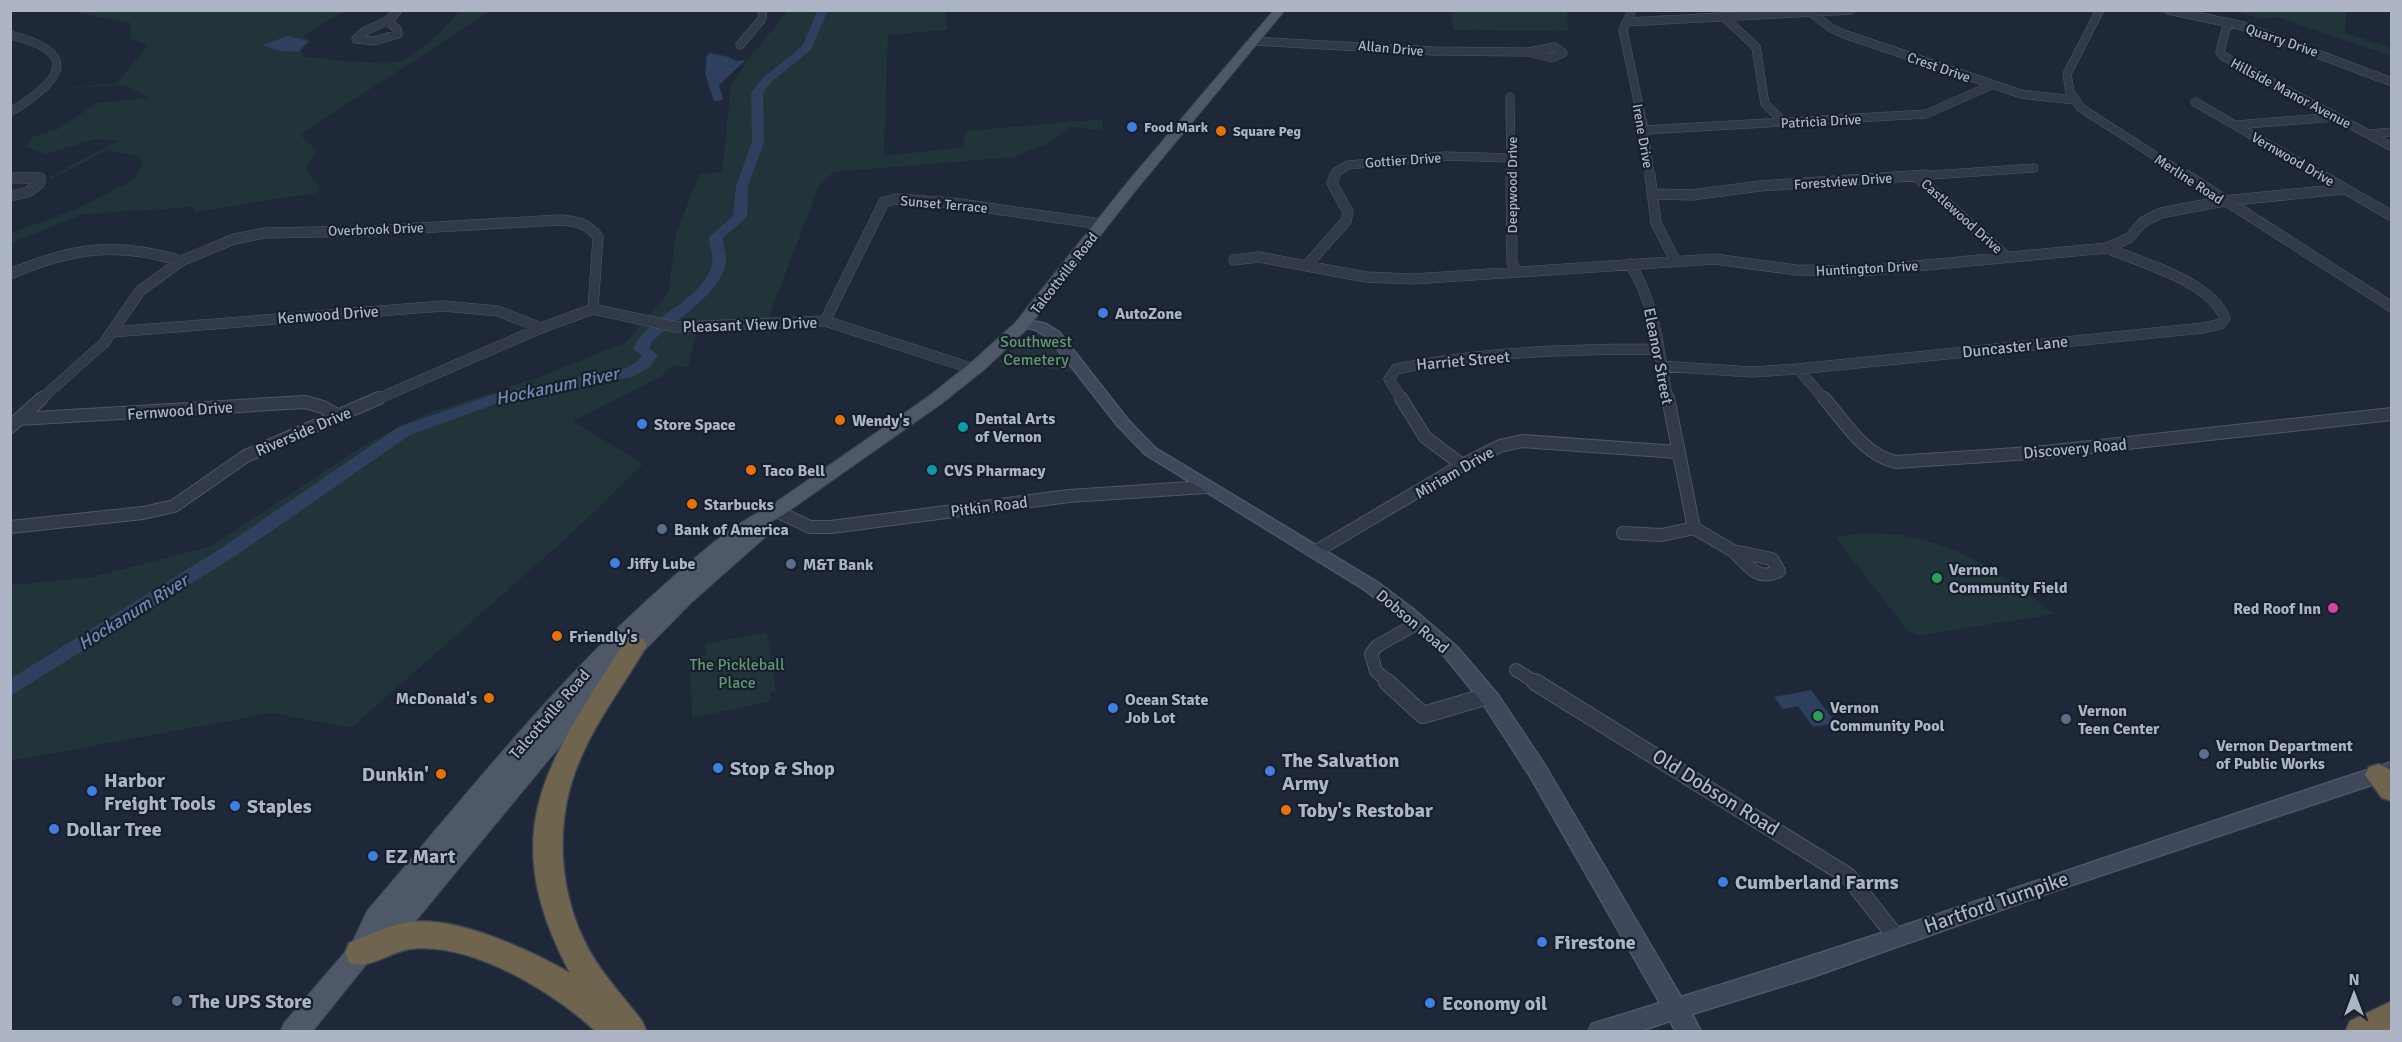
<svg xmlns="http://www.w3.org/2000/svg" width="2402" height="1042" font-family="Signika,sans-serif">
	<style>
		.green { fill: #203439 }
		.water { fill: #2f3f5e }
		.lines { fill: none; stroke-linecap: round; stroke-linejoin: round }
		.river { fill: #2f3f5e; fill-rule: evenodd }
		.street-far3-casing { stroke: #4f5766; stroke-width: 9 }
		.street-far2-casing { stroke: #4f5766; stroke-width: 11 }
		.street-far1-casing { stroke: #4f5766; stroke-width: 14 }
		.street-casing { stroke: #4f5766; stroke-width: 18 }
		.secondary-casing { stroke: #4f5766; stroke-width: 3 }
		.primary-casing { stroke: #3b4351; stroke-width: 2 }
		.highway-casing { stroke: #3c4452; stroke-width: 3 }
		.street-far3 { stroke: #323a48; stroke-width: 8 }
		.street-far2 { stroke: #323a48; stroke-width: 10 }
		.street-far1 { stroke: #323a48; stroke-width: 12 }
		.street { stroke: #323a48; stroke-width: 16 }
		.secondary { fill: #3f485b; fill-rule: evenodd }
		.primary { fill: #4f5868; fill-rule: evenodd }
		.highway { fill: #6f644e; fill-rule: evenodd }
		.shop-dot { fill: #3f7fe0; stroke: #171f2c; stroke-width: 2 }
		.food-dot { fill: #e8710a; stroke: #171f2c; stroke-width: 2 }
		.culture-dot { fill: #0f9aa8; stroke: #171f2c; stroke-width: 2 }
		.service-dot { fill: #5c6f8a; stroke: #171f2c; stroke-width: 2 }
		.leisure-dot { fill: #2e9e5b; stroke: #171f2c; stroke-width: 2 }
		.hotel-dot { fill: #d1479c; stroke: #171f2c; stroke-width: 2 }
		.labels { text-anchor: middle; stroke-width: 4.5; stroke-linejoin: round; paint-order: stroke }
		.far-street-label { font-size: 14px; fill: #acb4c5; stroke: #171f2c }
		.far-poi-label { font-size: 14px; font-weight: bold; fill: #acb4c5; stroke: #171f2c; text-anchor: start }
		.poi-label { font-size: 16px; font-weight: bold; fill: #acb4c5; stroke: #171f2c; text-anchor: start }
		.street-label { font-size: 16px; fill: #acb4c5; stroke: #171f2c }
		.park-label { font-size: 16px; fill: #629771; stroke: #171f2c }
		.water-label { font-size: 18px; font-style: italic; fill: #7288b0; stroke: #171f2c }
		.near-poi-label { font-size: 20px; font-weight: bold; fill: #acb4c5; stroke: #171f2c; text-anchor: start }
		.near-street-label { font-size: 20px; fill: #acb4c5; stroke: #171f2c }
	</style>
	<rect width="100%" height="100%" fill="#1e2838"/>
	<path class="green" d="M70,11h274l-40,25 7,5 -10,9 3,6c15,3 85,10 96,5 24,-10 43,-32 60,-50h30l-190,124 18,16 -13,17 15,19 -4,6 -120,19 -3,-5 -109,7 -73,29v-10l63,-23 61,-31 7,-15 -3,-7 -31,-7 -58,30v-3l67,-36 -23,-2 -47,15 -22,-7 7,-10 26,-8 39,-26 51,-5 -22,-13 -75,4 66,-6 31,-38 -17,-6v-16z
		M788,11h157l3,19 -60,5 -4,121 80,-9 1,-16 138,-12 -1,11 -32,-3 -22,16 -33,14 -181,15 -14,12 -56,145 -67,4 -9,34 -15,-2 -13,12 -87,44 70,43 -73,71 -219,193 -79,-15 -261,48v-176l81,-8 120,-31 154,-102 59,-30 112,-36 89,-36 42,-49 8,-59 23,-60 23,-2 9,-86 18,-28z
		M1452,11h115l1,20 -115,-1z
		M2239,11h107l-1,22 46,15v8l-114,-39 -17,2z
		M1039,332l5,2 30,38 -77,-9 27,-25z
		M1859,533c15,1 32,0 47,3 57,11 104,41 148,78l-135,22 -11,-5 -73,-94z
		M767,632l9,59 -6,1 1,9 -79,17 -2,-60 16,-4 -1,-10z"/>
	<path class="water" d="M288,36l20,5 -10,11 -18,-1 -18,-6z
		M710,53l19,4 7,4 10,-1 -27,25 4,14 -3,2h-6l-9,-27 2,-19z
		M1811,690l25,33 -23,4 -15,-21 -15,3 -9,-12z"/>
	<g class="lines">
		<path class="river" d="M818,10h10l-17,40 -40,32 -8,11 1,49 -16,44 -1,31 -24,21c0,8 4,16 3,23 -3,33 -54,60 -75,82l-2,5 9,7 -8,12 -18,10 -120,21 -102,37 -173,120 -227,141v-17l213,-132 175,-120 105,-36 118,-21 14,-7 7,-7 -9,-7c16,-36 67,-45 79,-84 2,-9 -3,-19 -3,-28l24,-21 3,-30 16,-44 -1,-49 12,-15 39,-32z"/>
		<defs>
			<path id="street-far3" d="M1632,10l-9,20 21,100 6,47
				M2100,10l-33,64 3,18 11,16 107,69
				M2168,10l75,16 149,56
				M1812,13l19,15 13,6 177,60 53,6
				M1725,18l31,29 9,57 20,19
				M1627,22l224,-12
				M2228,22l-8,30 3,4 169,91
				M390,23l7,6 1,5 -24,7 -18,-2c12,-15 31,-12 42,-29
				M10,35c74,18 50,47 0,77
				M1254,41l180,10 94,1
				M740,45l22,-26 1,-9
				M1555,47l8,6 -11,5 -24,-6z
				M1510,97l1,80
				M2195,102l129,75
				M2236,125l100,-8
				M1644,130l282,-16 66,-29
				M2369,134l23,-2
				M18,177h10
				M1334,177l2,-5 12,-7 97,-9 67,2
				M1903,177l131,-9"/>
			<path id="street-far2" d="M1511,175l1,87 4,10
				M1650,175l6,48 19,37
				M2186,175l206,132
				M2321,175l71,41
				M1916,176l91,81
				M10,178h30v5l-12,9 -18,4
				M1652,194l40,1 68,-9 166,-11
				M1234,260l25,-3 107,20 47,2 302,-20 81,11 67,1 244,-23 22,-10 14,-16 18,-9 63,-12 120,-12
				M1630,264c26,39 29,91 38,136
				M1307,265l39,-44 2,-9 -16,-29 3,-8
				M10,274c61,-26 106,-33 171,-13
				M593,309l83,18 149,-6 149,48
				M825,321l59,-119 12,-3 57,4 148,21
				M112,332l331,-26 55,5 43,17
				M1661,366l91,6 46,-3 405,-41 17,-4 5,-6c-16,-38 -82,-54 -118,-70
				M1798,369l27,31
				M40,400l64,-57 36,-52 41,-30 53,-22 31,-6 102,-2 192,-11c17,1 29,3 39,17l-5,72
				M375,400l166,-72 52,-19
				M1402,400l-13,-21 7,-10c83,-17 176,-20 261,-20"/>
			<path id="street-far1" d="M1401,398l24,39 37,28
				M1668,398l26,130
				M1824,398c21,24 40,57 72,64l149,-10 347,-38
				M19,419l286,-17 18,5 16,9
				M10,427l32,-29
				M776,511l34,16h21l238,-31 137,-9
				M10,527l133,-14 31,-7 72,-50 133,-58
				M1623,533l39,2 32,-7 39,23
				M1733,551l39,8 7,12c-22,11 -31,-6 -46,-20z
				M1315,552l147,-87 38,-19 22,-5 156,11
				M1516,670l21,13
				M1389,683l-13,-12 -5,-17 6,-8 41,-23"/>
			<path id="street" d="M1387,682l36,33 65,-19
				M1535,682l313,194 48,61"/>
			<path id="secondary" d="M1024,319l22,5 13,8 69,88 27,28 222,134 36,27 45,39 40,47 46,69 137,233c239,-73 473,-158 711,-235v16l-335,112 -245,87 -120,37 9,18h-25l-6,-11 -33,11h-49l4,-8 68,-21 -130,-227 -46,-71 -38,-47 -45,-41 -36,-27 -220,-136 -27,-28 -69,-88 -13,-8 -17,-4 -2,-3z"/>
			<path id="primary" d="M1274,10h11l-149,180 -109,139 -42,40 -44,35 -158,111 -15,8 6,5 -3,4 -79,70 -80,81 -203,246 -40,32 -57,71h-32l4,-9 67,-78 16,-34c95,-111 187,-229 297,-326 33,-29 65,-59 105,-78l160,-111 44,-35 42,-38 111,-139z"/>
			<path id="highway" d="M635,636l9,3 3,6c-21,37 -48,71 -65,110 -30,65 -25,144 13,205 14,22 32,41 47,61l5,11h-51c-41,-40 -127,-91 -186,-83 -21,3 -40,21 -61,14l-4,-10 4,-10c19,-8 40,-18 61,-21 47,-6 120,28 160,51 -77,-146 -21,-210 56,-334z
				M2379,764l13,7v30l-10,-3 -17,-23 4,-8z
				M2392,1001v31h-47l5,-11z"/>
		</defs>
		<use href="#street-far3" class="street-far3-casing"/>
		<use href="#street-far2" class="street-far2-casing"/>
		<use href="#street-far1" class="street-far1-casing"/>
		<use href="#street" class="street-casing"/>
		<use href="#secondary" class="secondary-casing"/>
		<use href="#primary" class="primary-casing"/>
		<use href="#highway" class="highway-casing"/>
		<use href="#street-far3" class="street-far3"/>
		<use href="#street-far2" class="street-far2"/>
		<use href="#street-far1" class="street-far1"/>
		<use href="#street" class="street"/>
		<use href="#secondary" class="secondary"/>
		<use href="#primary" class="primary"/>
		<use href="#highway" class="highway"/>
	</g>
	<g class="shop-dot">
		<circle cx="1132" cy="127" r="6"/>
		<circle cx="1103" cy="313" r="6"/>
		<circle cx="642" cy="424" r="6"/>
		<circle cx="615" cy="563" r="6"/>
		<circle cx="1113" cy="708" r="6"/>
		<circle cx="718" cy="768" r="6"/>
		<circle cx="1270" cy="771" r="6"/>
		<circle cx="92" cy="791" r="6"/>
		<circle cx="235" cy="806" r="6"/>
		<circle cx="54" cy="829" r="6"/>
		<circle cx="373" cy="856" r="6"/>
		<circle cx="1723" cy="882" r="6"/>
		<circle cx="1542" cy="942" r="6"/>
		<circle cx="1430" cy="1003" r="6"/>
	</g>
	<g class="food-dot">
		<circle cx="1221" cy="131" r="6"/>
		<circle cx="840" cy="420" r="6"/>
		<circle cx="751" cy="470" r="6"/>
		<circle cx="692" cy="504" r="6"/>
		<circle cx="557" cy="636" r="6"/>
		<circle cx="489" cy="698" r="6"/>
		<circle cx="441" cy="774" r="6"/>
		<circle cx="1286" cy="810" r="6"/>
	</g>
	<g class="culture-dot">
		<circle cx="963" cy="427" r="6"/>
		<circle cx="932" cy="470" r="6"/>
	</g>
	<g class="service-dot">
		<circle cx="662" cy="529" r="6"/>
		<circle cx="791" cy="564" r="6"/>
		<circle cx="2066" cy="719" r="6"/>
		<circle cx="2204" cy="754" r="6"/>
		<circle cx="177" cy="1001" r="6"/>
	</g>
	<g class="leisure-dot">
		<circle cx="1937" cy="578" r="6"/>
		<circle cx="1818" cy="716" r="6"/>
	</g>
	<circle class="hotel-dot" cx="2333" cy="608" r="6"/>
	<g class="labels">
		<g class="far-street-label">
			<text transform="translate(2282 40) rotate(19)" y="5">Quarry Drive</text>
			<text transform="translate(1391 48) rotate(5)" y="5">Allan Drive</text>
			<text transform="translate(1939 67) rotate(19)" y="5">Crest Drive</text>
			<text transform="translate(2291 93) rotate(28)" y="5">Hillside Manor Avenue</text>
			<text transform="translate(1821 121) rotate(-3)" y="5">Patricia Drive</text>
			<text transform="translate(1643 136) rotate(80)" y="5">Irene Drive</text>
			<text transform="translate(2293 159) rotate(30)" y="5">Vernwood Drive</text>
			<text transform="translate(1403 160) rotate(-4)" y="5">Gottier Drive</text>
			<text transform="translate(2189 179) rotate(33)" y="5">Merline Road</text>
			<text transform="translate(1843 181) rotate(-4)" y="5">Forestview Drive</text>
			<text transform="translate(1512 185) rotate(-90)" y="5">Deepwood Drive</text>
			<text transform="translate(944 204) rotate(5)" y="5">Sunset Terrace</text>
			<text transform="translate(1962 216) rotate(42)" y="5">Castlewood Drive</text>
			<text transform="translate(376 229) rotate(-2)" y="5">Overbrook Drive</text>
			<text transform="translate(1867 268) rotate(-3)" y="5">Huntington Drive</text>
			<text transform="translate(1064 273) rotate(-52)" y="5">Talcottville Road</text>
		</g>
		<g class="far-poi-label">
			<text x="1144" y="132">Food Mark</text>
			<text x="1233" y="136">Square Peg</text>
		</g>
		<g class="poi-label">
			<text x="1115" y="319">AutoZone</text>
			<text x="975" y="424">Dental Arts<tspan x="975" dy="18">of Vernon</tspan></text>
			<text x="852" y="426">Wendy's</text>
			<text x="654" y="430">Store Space</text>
			<text x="763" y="476">Taco Bell</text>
			<text x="944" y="476">CVS Pharmacy</text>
			<text x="704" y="510">Starbucks</text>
			<text x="674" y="535">Bank of America</text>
			<text x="627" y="569">Jiffy Lube</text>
			<text x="803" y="570">M&amp;T Bank</text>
			<text x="1949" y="575">Vernon<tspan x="1949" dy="18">Community Field</tspan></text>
			<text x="2321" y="614" text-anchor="end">Red Roof Inn</text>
			<text x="569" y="642">Friendly's</text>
			<text x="477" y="704" text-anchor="end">McDonald's</text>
			<text x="1125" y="705">Ocean State<tspan x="1125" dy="18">Job Lot</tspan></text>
			<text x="1830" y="713">Vernon<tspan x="1830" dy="18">Community Pool</tspan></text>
			<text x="2078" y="716">Vernon<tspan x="2078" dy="18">Teen Center</tspan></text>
			<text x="2216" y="751">Vernon Department<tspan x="2216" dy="18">of Public Works</tspan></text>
		</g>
		<g class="street-label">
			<text transform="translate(328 314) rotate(-4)" y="6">Kenwood Drive</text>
			<text transform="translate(750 324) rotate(-2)" y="6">Pleasant View Drive</text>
			<text transform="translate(2015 346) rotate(-6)" y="6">Duncaster Lane</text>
			<text transform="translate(1659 356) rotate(79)" y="6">Eleanor Street</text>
			<text transform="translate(1463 360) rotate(-5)" y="6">Harriet Street</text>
			<text transform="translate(180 410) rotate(-4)" y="6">Fernwood Drive</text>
			<text transform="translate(303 431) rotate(-23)" y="6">Riverside Drive</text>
			<text transform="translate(2075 448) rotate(-5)" y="6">Discovery Road</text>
			<text transform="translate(1454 472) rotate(-30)" y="6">Miriam Drive</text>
			<text transform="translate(989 506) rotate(-7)" y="6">Pitkin Road</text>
			<text transform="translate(1413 621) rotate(40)" y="6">Dobson Road</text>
			<text transform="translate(549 714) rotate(-49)" y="6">Talcottville Road</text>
		</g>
		<g class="park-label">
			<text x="1036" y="347">Southwest<tspan x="1036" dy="18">Cemetery</tspan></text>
			<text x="737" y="670">The Pickleball<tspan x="737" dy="18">Place</tspan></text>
		</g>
		<g class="water-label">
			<text transform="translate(557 386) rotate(-12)" y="6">Hockanum River</text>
			<text transform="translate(133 612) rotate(-32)" y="6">Hockanum River</text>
		</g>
		<g class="near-poi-label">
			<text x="1282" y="767">The Salvation<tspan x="1282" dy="23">Army</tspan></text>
			<text x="730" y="775">Stop &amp; Shop</text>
			<text x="429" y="781" text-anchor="end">Dunkin'</text>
			<text x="104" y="787">Harbor<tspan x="104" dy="23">Freight Tools</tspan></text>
			<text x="247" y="813">Staples</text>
			<text x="1298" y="817">Toby's Restobar</text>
			<text x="66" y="836">Dollar Tree</text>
			<text x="385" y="863">EZ Mart</text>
			<text x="1735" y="889">Cumberland Farms</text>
			<text x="1554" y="949">Firestone</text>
			<text x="189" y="1008">The UPS Store</text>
			<text x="1442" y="1010">Economy oil</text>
		</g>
		<g class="near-street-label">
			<text transform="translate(1716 792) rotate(32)" y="7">Old Dobson Road</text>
			<text transform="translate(1996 902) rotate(-19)" y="7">Hartford Turnpike</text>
		</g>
	</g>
	<rect width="2402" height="1042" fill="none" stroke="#acb4c5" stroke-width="24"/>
	<g transform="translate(2354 994)" stroke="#171f2c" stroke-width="4.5" paint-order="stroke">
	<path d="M0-4.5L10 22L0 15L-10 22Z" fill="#acb4c5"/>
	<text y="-9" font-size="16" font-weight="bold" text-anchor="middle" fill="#acb4c5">N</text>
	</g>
</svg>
